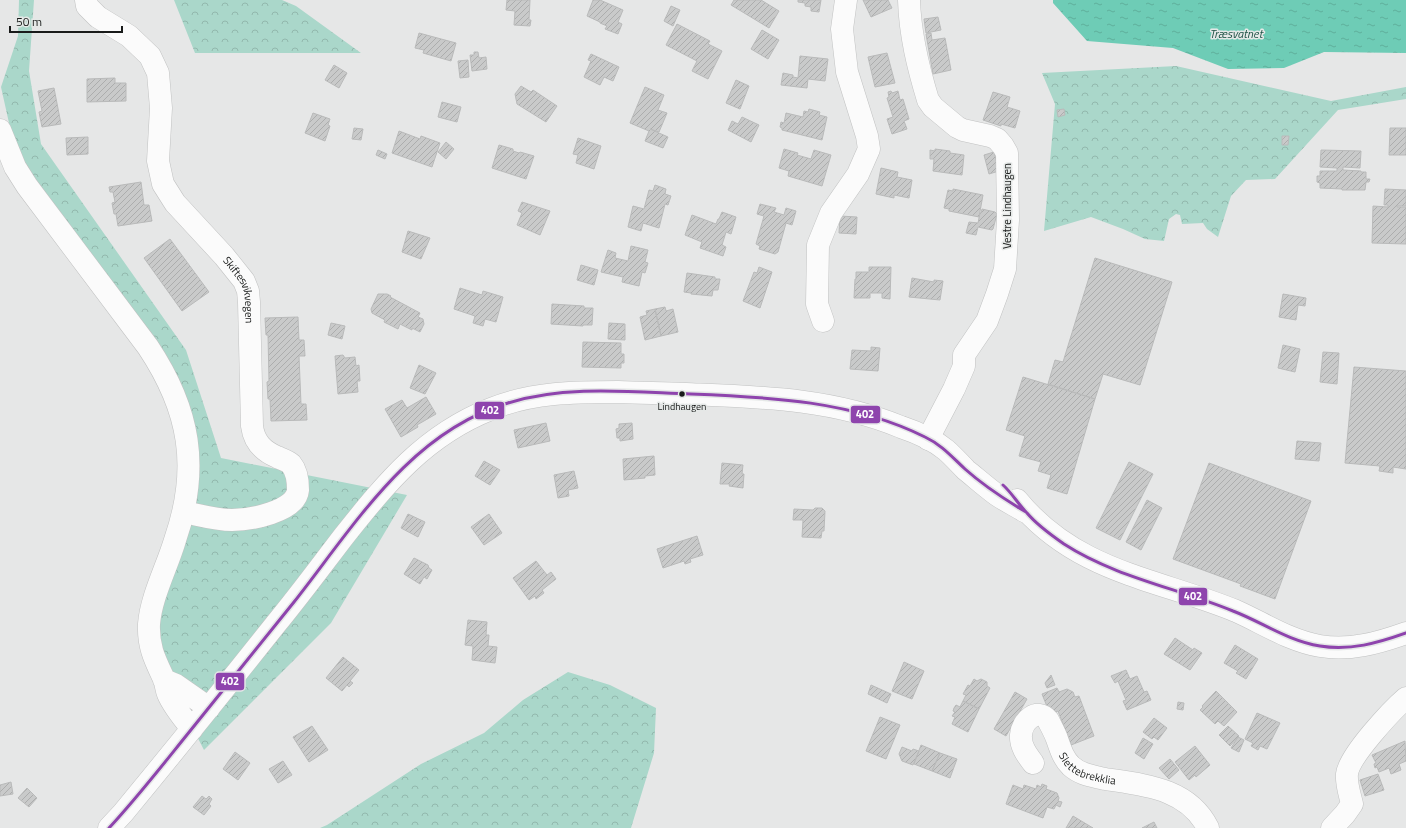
<svg xmlns="http://www.w3.org/2000/svg" width="1406" height="828" font-family="'Titillium Web',sans-serif">
	<style>
		.forest { fill: url(#forest-crowns) }
		.water { fill: url(#water-ripples) }
		.building { fill: url(#building-hatch); stroke: #b9baba }
		.lines { fill: none; stroke-linecap: round; stroke-linejoin: round }
		.minor-casing { stroke: #c1c2c2; stroke-width: 23 }
		.major-casing { stroke: #c1c2c2; stroke-width: 23 }
		.minor { stroke: #fbfbfb; stroke-width: 22 }
		.major { stroke: #fbfbfb; stroke-width: 22 }
		.bus-1-casing { stroke: #e5e8e7; stroke-width: 6 }
		.bus-1 { stroke: #8e44ad; stroke-width: 3 }
		.bus-dot { fill: #191b1a; stroke: #e5e8e7; stroke-width: 1.5 }
		.labels { text-anchor: middle; stroke-width: 3; stroke-linejoin: round; paint-order: stroke }
		.bus-label { font-size: 10px; fill: #191b1a; stroke: #e5e8e7 }
		.street-label { font-size: 11px; fill: #191b1a; stroke: #e5e8e7 }
		.water-label { font-size: 12px; font-style: italic; fill: #1e5346; stroke: #e5e8e7 }
		.line-badge { stroke: #e5e8e7; stroke-width: 1.5 }
		.badge-label { font-size: 11px; text-anchor: middle; font-weight: bold; fill: #fff }
	</style>
	<defs>
		<pattern id="forest-crowns" width="20" height="18" patternUnits="userSpaceOnUse"><rect width="20" height="18" fill="#aad7ca"/><path d="M2 6a3 3 0 1 1 6 0M12 15a3 3 0 1 1 6 0" fill="none" stroke="#92b8ad"/></pattern>
		<pattern id="water-ripples" width="26" height="14" patternUnits="userSpaceOnUse"><rect width="26" height="14" fill="#6eccb6"/><path d="M2 4q2-2 4 0t4 0M15 11q2-2 4 0t4 0" fill="none" stroke="#5faf9c"/></pattern>
		<pattern id="building-hatch" width="6" height="6" patternUnits="userSpaceOnUse"><rect width="6" height="6" fill="#c9caca"/><path d="M-1 1l2-2M0 6l6-6M5 7l2-2" fill="none" stroke="#acadad"/></pattern>
	</defs>
	<rect width="100%" height="100%" fill="#e6e7e7"/>
	<path class="forest" d="M19,0h15l-5,71 12,73 145,206 35,108 186,37 -76,128 -127,127 -59,-114 45,-167 -30,-95 -135,-179 -24,-108 17,-51z
		M174,0h108l14,6 65,47h-166z
		M1176,66l155,35 75,-14v12l-68,11 -63,69 -29,1 -15,16 -13,41 -11,-8 -4,-6 -21,1 -2,-9 -4,-1 -7,5 -5,22 -19,-2 -22,-10 -32,-12 -47,14 11,-127 -13,-31z
		M568,672l42,13 46,23 -2,45 -23,75h-311l7,-3 94,-61 63,-31 39,-33z"/>
	<path class="water" d="M1053,0h353v53l-82,-1 -40,16 -56,1 -55,-21 -86,-7 -34,-38z"/>
	<path class="building" d="M507,0h23l-1,20h2l-1,6 -16,-1 1,-14 -9,-1z
		M593,0h7l23,10 -5,12 4,2 -4,10 -13,-5 2,-3 -7,-3v-1l-13,-6z
		M734,0h27l18,11 -10,17 -38,-23z
		M798,0h23l-2,12 -8,-1v-4l-6,-1v-3l-7,-1z
		M863,0h25l4,8 -21,9z
		M671,6l9,4 -7,16 -9,-5z
		M938,17l3,13 -15,3 -2,-14z
		M677,24l33,17 -2,3 14,7 -14,28 -16,-8 5,-10 -31,-16z
		M762,30l17,10 -11,19 -17,-10z
		M419,33l37,10 -5,18 -28,-8 1,-3 -9,-2z
		M931,33l1,7 13,-2 6,32 -18,4 -7,-40z
		M474,52h4l1,6 7,-1 1,12 -15,2 -2,-16h4z
		M887,53l8,30 -20,4 -7,-30z
		M591,54l28,13 -6,14 -9,-4 -4,8 -16,-8 7,-16 -3,-1z
		M800,56l28,3 -3,22 -17,-2 -1,9 -26,-3 2,-12 10,2v2l5,1z
		M468,60l1,17 -9,1 -2,-17z
		M334,65l13,8 -8,15 -14,-8z
		M115,78v5h11v18l-39,1v-23z
		M736,80l13,6 -9,23 -14,-6z
		M521,86l10,6 2,-2 24,16 -11,16 -29,-18 -2,-10z
		M645,87l19,8 -6,15 9,3 -8,19 -9,-3 18,8 -5,11 -18,-7 4,-10 -19,-8z
		M54,88l7,36 -19,3 -3,-15 3,-1 -4,-20z
		M891,91l1,2 6,-2 2,9 3,-1 6,20 -5,2 3,8 -15,5 -5,-15 6,-2 -6,-19 2,-1 -1,-5z
		M993,92l17,5 -3,10 13,4 -5,17 -14,-4v2l-18,-6z
		M442,102l19,5 -4,15 -19,-5z
		M809,109l11,3 -1,3 8,2 -5,23 -40,-10v-2l-2,-1 1,-5 3,1 2,-10 17,4 1,-6 4,1z
		M1064,109l1,6 -7,2 -1,-7z
		M313,113l17,6 -2,6 2,1 -5,15 -20,-8z
		M742,117l17,8 -8,17 -23,-12 4,-9 6,3z
		M354,128l9,1 -2,11 -9,-1z
		M1390,128h16v27h-17z
		M399,131l21,8 1,-3 19,7 -8,24 -40,-14z
		M1282,136h7l-1,9h-6z
		M88,137v17l-21,1 -1,-17z
		M578,138l23,8 -7,23 -18,-6 2,-8 -5,-1z
		M446,142l8,7 -8,10 -8,-7z
		M499,145l14,4v2l6,2 1,-1 14,4 -8,23 -34,-11z
		M784,149l14,4 -1,2 14,4 3,-9 17,5 -9,31 -34,-10 1,-5 -10,-3z
		M935,149l15,2v2l14,2 -2,20 -29,-4 1,-12h-4v-9l5,1z
		M378,150l9,4 -2,5 -9,-4z
		M1321,150l40,1 -1,17 -17,-1v3l18,1v1h5v7h4l-1,3h-3l-1,8h-23v-1l-22,-1v-5l-3,-1v-6h3v-5h17v-3l-17,-1z
		M994,152l5,19 -10,3 -5,-19z
		M881,168l17,4 -1,5 15,3 -3,18 -15,-3v3l-18,-4z
		M141,182l3,23h5l3,16 -34,5 -2,-12h-2l-2,-11 3,-1 -2,-10h-3l-1,-5z
		M655,185l11,4 -1,5 6,2 -3,9 -3,-1 -6,24 -16,-5 -2,8 -13,-4 5,-21 11,3 5,-19 4,1z
		M953,189l30,6 -4,22 -30,-6v-2l-5,-1 4,-18 5,1z
		M1385,189l21,1v16h-9v1h9v37l-34,-1 1,-37 15,1v-2h-4z
		M522,202l28,9 -10,24 -23,-10 5,-12 -4,-2z
		M760,204l16,4 -2,4 10,3 2,-7 10,3 -4,14 -6,-2 -8,29 -3,2 -16,-5 1,-3 -4,-2 8,-28 -7,-2z
		M982,209l13,3 2,2 -4,15 -1,1 -14,-3 -2,8 -10,-2 3,-11 9,1 2,-10h1z
		M722,212l14,5 -5,17 -5,-2 -4,13 4,2 -3,9 -23,-8 2,-6 -17,-7 7,-20 24,9 2,-5h1z
		M840,216l17,1 -1,17 -17,-1z
		M408,231l22,7 -9,21 -19,-7z
		M170,239l39,53 -27,19 -38,-53z
		M631,246l17,4 -3,12 3,1 -3,10 -3,-1 -3,14 -17,-4 1,-5 -22,-5 7,-22 8,3 -1,5 13,3z
		M1095,258l77,24 -32,103 -37,-11 -8,25 -47,-15 7,-24 8,2z
		M581,265l17,5 -4,15 -17,-5z
		M759,267l13,5 -12,36 -17,-7 11,-29 3,1z
		M869,267h22l-1,32 -8,-1v-5h-12v5h-16l1,-19h1v-7h13z
		M687,273l28,4v2h5l-2,11h-5l-1,6 -21,-2v-1l-7,-1z
		M912,278l22,4v-2l9,1 -3,19 -31,-3z
		M460,288l22,7 1,-4 20,6 -7,25 -11,-3 -2,7 -10,-3 2,-7 -21,-7z
		M378,294h9l4,2 -1,1 30,16 -2,4 5,2 1,5 -4,8 -8,-4v2l-12,-6 -2,5 -14,-7 1,-2 -13,-7 -1,-4z
		M1283,294l23,4 -1,8 -7,-1 -2,15 -17,-3z
		M552,304l32,2v2h9l-1,17h-9v1l-32,-2z
		M665,307l1,4 7,-2 5,23 -17,4 -6,-27z
		M655,309l6,27 -16,4 -5,-23 7,-2 -1,-4z
		M298,317l1,23h5l1,16h-6l2,48h5l1,16 -36,1 -1,-22h-2l-1,-17 2,-1 -1,-46h-2l-1,-17z
		M331,323l14,3 -3,13 -14,-4z
		M609,323l16,1v16l-17,-1z
		M583,342l38,1v11h3v9h-3v5l-39,-1z
		M1283,345l17,4 -5,23 -17,-4z
		M871,347l9,1 -2,23 -28,-2 2,-19 19,1z
		M1323,352l16,1 -2,31 -17,-2z
		M343,355l2,3 10,-1 1,9 3,-1 1,16h-3l1,11 -20,2 -3,-38z
		M419,365l17,8 -11,21 -15,-6z
		M1354,367l52,4v98l-13,-2v6l-14,-2 1,-5 -35,-3z
		M1023,377l72,22 -28,95 -20,-6 4,-13 -13,-4 3,-9 -22,-6 6,-20 -19,-6z
		M426,397l10,17 -19,11 1,2 -17,10 -16,-28 17,-9 5,8z
		M546,423l4,18 -32,7 -4,-18z
		M632,423l1,16 -13,2v-3h-3l-1,-9 3,-1v-4z
		M1297,441l24,2 -2,18 -24,-2z
		M654,456l1,19 -10,1v2l-21,2 -1,-21z
		M484,461l16,9 -10,15 -15,-9z
		M1129,462l24,12 -33,66 -24,-12z
		M722,463l21,2 -1,9h2l-1,14 -14,-2 1,-2h-10z
		M1209,463l102,38 -36,98 -35,-13 1,-2 -68,-25z
		M574,471l4,17 -10,2 1,6 -11,2 -4,-23z
		M1147,500l15,8 -21,42 -15,-8z
		M815,508h7l3,3 -1,20h-2l-1,7 -19,-1 1,-17h-10l1,-11 19,1z
		M408,514l17,8 -7,15 -17,-9z
		M489,514l13,19 -18,12 -13,-18z
		M697,536l6,19 -13,4 1,3 -6,2 -1,-3 -21,7 -6,-19z
		M414,558l14,7 1,3 3,2 -5,9 -3,-2 -4,7 -16,-10z
		M536,561l11,14 4,-3 5,7 -14,11 2,3 -8,6 -1,-3 -6,4 -16,-22z
		M468,620l19,2 -1,13h3l-1,11 9,1 -2,16 -23,-3 1,-14 -8,-1z
		M1175,638l18,12 1,-2 8,5 -12,17 -26,-16z
		M1235,645l23,14 -12,20 -10,-6 2,-2 -14,-8z
		M343,657l16,13 -9,11 3,2 -4,4 -2,-2 -5,6 -16,-13z
		M904,662l20,9 -12,28 -20,-8z
		M1126,670l4,9 7,-3 7,16 3,-1 4,9 -24,10 -4,-9 3,-1 -8,-19 -3,2 -4,-7z
		M1051,675l4,10 -8,3 -2,-5z
		M974,679l3,2 4,-2 6,3v4l3,2 -11,21 -16,-8 3,-6 -3,-1 5,-9 2,1z
		M871,685l20,9 -4,9 -19,-9z
		M1057,688l2,4 8,-3 6,3 2,5 4,-1 15,40 -23,9 -13,-34 -8,3 -8,-20z
		M1216,691l21,21 -13,14 -6,-5 -3,3 -15,-14 3,-3 -1,-1z
		M1015,692l12,7 -21,37 -12,-7z
		M963,701l16,8 -11,23 -16,-8 3,-7 -3,-1 3,-4 -2,-1 1,-3 2,-3 4,2z
		M1178,702l6,1 -1,7 -6,-1z
		M1257,713l23,10 -13,26 -7,-3 -2,4 -7,-4 2,-3 -8,-4z
		M880,717l20,8 -14,34 -20,-8z
		M1154,718l13,10 -9,12 -4,-3 -2,2 -9,-7z
		M312,726l16,24 -19,12 -16,-25z
		M1228,726l11,10 -9,10 -11,-11z
		M1238,737l6,3 -5,12 -8,-4z
		M1143,738l10,6 -9,15 -9,-6z
		M1405,741l1,20 -7,3 2,6 -10,4 -2,-6 -10,4 -2,-5 -2,1 -1,-4 2,-1 -4,-8z
		M921,745l19,8 -8,18 -18,-7z
		M1195,746l15,19 -14,12 -1,-2 -6,5 -14,-18z
		M902,747l10,4 1,-2 6,2 -6,14 -11,-4 -3,-7z
		M235,752l15,11 -12,17 -15,-11z
		M940,753l17,6 -7,19 -18,-7z
		M1170,759l9,11 -10,9 -10,-11z
		M283,761l9,14 -14,8 -9,-14z
		M1378,774l6,16 -19,6 -5,-16z
		M11,782l2,12 -13,2v-11z
		M1042,784l5,2 -1,3 11,4 2,5 -1,3 4,1 -2,5 -4,-2 -2,4 -7,-2 -4,11 -37,-14 7,-19 10,4 1,-4 12,4 1,-4 4,2z
		M27,788l10,10 -8,9 -11,-9z
		M202,796l4,3 3,-3 3,3 -3,5 2,2 -7,9 -11,-8z
		M1073,816l20,12h-27z
		M1154,822l3,6h-15z"/>
	<g class="lines">
		<defs>
			<g id="minor">
				<path id="s1" d="M86,0l1,6 11,11 31,19 21,20 8,17 3,35 -3,53 5,23 12,19 49,53 20,25 4,10 1,11 3,124c2,16 11,25 25,31 5,2 11,4 14,7 6,7 7,18 7,26 -2,22 -49,30 -66,30 -16,0 -33,-5 -48,-8"/>
				<path d="M909,0c1,35 9,67 19,100l5,7 24,20 6,3 27,6 7,3 6,7 4,7 1,67 -3,49 -8,25 -10,27 -23,34v11l-10,23 -26,50"/>
				<path d="M823,321l-6,-17 1,-59 13,-32 27,-39 11,-25 -2,-13 -20,-64 -5,-43 4,-29"/>
				<path id="s2" d="M1033,763c-6,-8 -13,-17 -12,-28 1,-14 16,-28 27,-15 3,6 7,13 9,19 4,11 6,19 14,27 10,9 22,10 34,13 39,6 83,9 103,49"/>
				<path d="M1332,828l13,-14 7,-10c-2,-9 -6,-20 -5,-30 2,-18 45,-64 59,-76"/>
			</g>
			<path id="major" d="M0,130l15,37 12,19 121,161c42,63 52,121 27,193 -8,27 -24,57 -26,84 -1,23 6,36 15,55 2,5 2,10 4,15 5,12 15,24 24,35
				M1017,500c59,72 138,78 219,111 27,12 54,30 84,35 30,5 58,-3 86,-13
				M164,680l12,5 33,23
				M109,828l14,-15c51,-62 102,-125 152,-188 24,-29 46,-59 69,-89 43,-54 81,-101 147,-127 41,-17 84,-17 127,-17 23,1 45,1 68,2 74,3 145,4 215,33 15,5 33,13 45,23 7,6 13,13 20,20 10,8 20,17 31,25 9,6 19,11 29,17"/>
		</defs>
		<use href="#minor" class="minor-casing"/>
		<use href="#major" class="major-casing"/>
		<use href="#minor" class="minor"/>
		<use href="#major" class="major"/>
		<defs>
			<path id="bus-1" d="M1003,485c9,8 15,19 24,28 10,12 24,22 37,31 51,33 113,44 169,67 29,11 55,30 87,35 30,5 58,-3 86,-13
				M109,828c27,-29 52,-61 77,-92 36,-45 72,-89 108,-134 60,-76 116,-170 214,-199 58,-18 123,-11 183,-9 79,3 162,7 234,43 17,8 27,20 40,32 19,17 39,30 61,43"/>
		</defs>
		<use href="#bus-1" class="bus-1-casing"/>
		<use href="#bus-1" class="bus-1"/>
	</g>
	<circle class="bus-dot" cx="682" cy="394" r="3.5"/>
	<g class="labels">
		<g class="bus-label">
			<text x="682" y="410">Lindhaugen</text>
		</g>
		<g class="street-label">
			<text transform="translate(1007 206) rotate(-90)" y="4">Vestre Lindhaugen</text>
			<text dy="4" stroke="none"><textPath href="#s1" startOffset="351">Skiftesvikvegen</textPath></text>
			<text dy="4" stroke="none"><textPath href="#s2" startOffset="139">Slettebrekklia</textPath></text>
		</g>
		<g class="water-label">
			<text x="1236" y="38">Træsvatnet</text>
		</g>
	</g>
	<g class="line-badge">
		<rect x="474" y="401" width="31" height="19" rx="4" fill="#8e44ad"/>
		<rect x="850" y="405" width="31" height="19" rx="4" fill="#8e44ad"/>
		<rect x="1178" y="587" width="30" height="19" rx="4" fill="#8e44ad"/>
		<rect x="215" y="672" width="30" height="19" rx="4" fill="#8e44ad"/>
	</g>
	<g class="badge-label">
		<text x="490" y="414">402</text>
		<text x="865" y="418">402</text>
		<text x="1193" y="600">402</text>
		<text x="230" y="685">402</text>
	</g>
	<path d="M10 26v6h112v-6" fill="none" stroke="#191b1a" stroke-width="2"/>
	<text x="16" y="26" font-size="12" fill="#191b1a" stroke="#e5e8e7" stroke-width="3" paint-order="stroke">50 m</text>
</svg>
